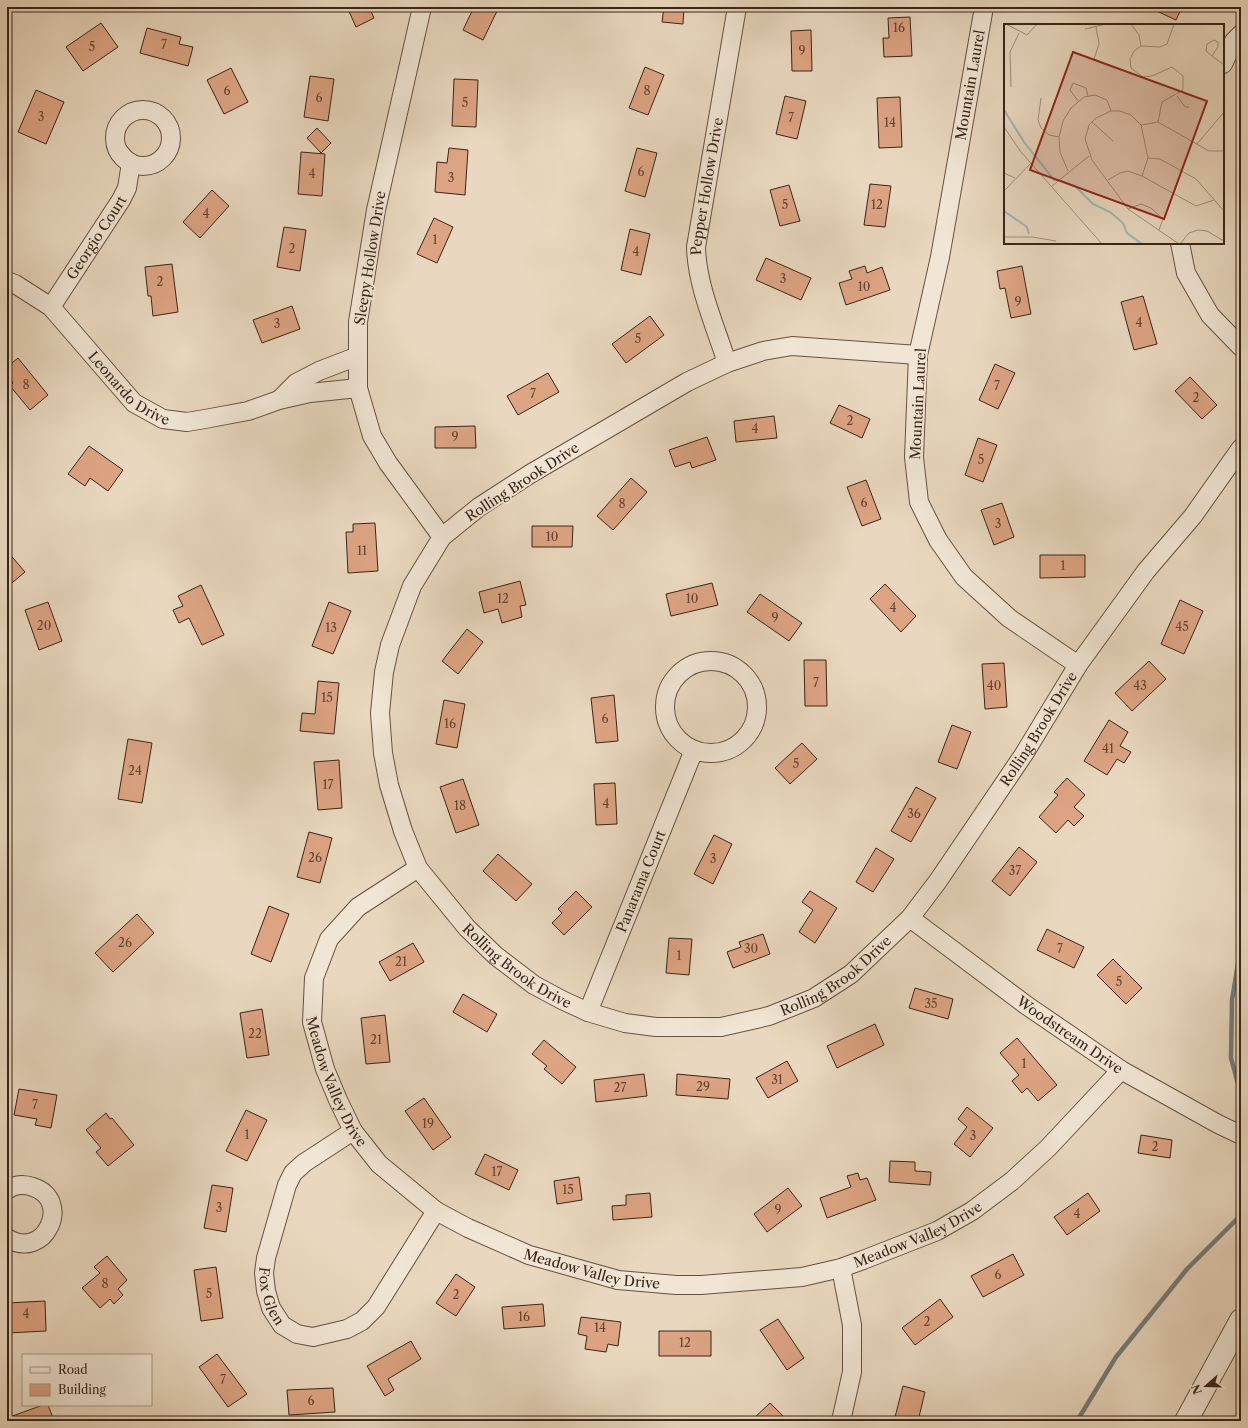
<svg xmlns="http://www.w3.org/2000/svg" width="1248" height="1428" font-family="'Libre Caslon Text',serif">
	<style>
		.lines { fill: none; stroke-linecap: round; stroke-linejoin: round }
		.stream { stroke: #757c7a; stroke-width: 4.5 }
		.building { fill: #dda483; stroke: #3a2418 }
		.minor-casing { stroke: #665142; stroke-width: 20 }
		.tertiary-casing { stroke: #665142; stroke-width: 24 }
		.minor { stroke: #f1e6d5; stroke-width: 18 }
		.tertiary { stroke: #f1e6d5; stroke-width: 22 }
		.labels { text-anchor: middle; stroke-width: 4; stroke-linejoin: round; paint-order: stroke }
		.number-label { font-size: 12px; fill: #634433 }
		.street-label { font-size: 14px; fill: #3a2418; stroke: #f1e6d5 }
		.inset-river { fill: none; stroke: #9cb7bc; stroke-width: 2 }
		.inset-road { fill: none; stroke: #a3907c; stroke-width: 1 }
		.view { fill: #8f2418; fill-opacity: 0.15; stroke: #8f2418; stroke-width: 2 }
		.inset-edge { fill: none; stroke: #3a2418; stroke-width: 2 }
	</style>
	<rect width="100%" height="100%" fill="#e9d8bf"/>
	<filter id="stains"><feTurbulence type="fractalNoise" baseFrequency=".005" numOctaves="4"/><feColorMatrix values="0 0 0 0 .2 0 0 0 0 .09 0 0 0 0 .02 0 0 0 .5 -.17"/></filter>
	<radialGradient id="worn" r=".72"><stop offset=".6" stop-color="#630" stop-opacity="0"/><stop offset="1" stop-color="#630" stop-opacity=".3"/></radialGradient>
	<g class="lines">
		<path class="stream" d="M1241,945l-9,55 -1,58 10,37
			M1077,1421l39,-64 71,-88 52,-52 2,-3"/>
	</g>
	<path class="building" d="M347,7h22l5,11 -18,9z
		M474,7h25l-16,33 -20,-10z
		M664,7h20l-1,17 -21,-2z
		M1148,7h34l-6,13z
		M910,17l2,39 -28,1 -1,-19h6l-1,-20z
		M101,23l17,24 -35,24 -17,-24z
		M147,28l34,9 -2,7 14,3 -5,19 -48,-13z
		M811,30l1,41h-20l-1,-40z
		M645,67l19,8 -16,40 -19,-7z
		M231,68l17,34 -24,12 -17,-34z
		M310,76l24,3 -6,42 -24,-4z
		M454,79l24,1 -2,47 -24,-1z
		M36,90l28,12 -18,42 -28,-12z
		M785,96l21,5 -9,38 -21,-5z
		M900,97l2,50 -23,1 -2,-50z
		M317,128l14,15 -10,10 -14,-15z
		M449,148l19,2 -3,45 -30,-3 2,-30 10,1z
		M637,148l20,5 -12,44 -20,-6z
		M301,152l24,2 -3,42 -24,-2z
		M870,184l21,2 -6,41 -21,-2z
		M789,185l11,36 -20,5 -10,-36z
		M212,190l17,16 -29,32 -17,-16z
		M434,218l19,9 -16,36 -20,-9z
		M284,227l22,3 -6,41 -23,-4z
		M630,229l20,5 -9,41 -20,-5z
		M766,258l45,20 -10,22 -45,-20z
		M172,264l6,48 -25,4 -2,-20h-3l-3,-29z
		M865,266l2,7 15,-6 8,23 -44,15 -7,-22 13,-4 -3,-8z
		M1022,266l9,48 -20,4 -6,-30 -5,1 -3,-18z
		M1143,296l14,48 -23,6 -13,-48z
		M292,306l8,23 -38,14 -9,-23z
		M650,316l14,19 -38,28 -14,-19z
		M18,358l30,37 -18,15 -20,-24 3,-3 -6,-8v-8z
		M995,364l20,9 -17,36 -19,-9z
		M548,373l11,19 -41,23 -11,-19z
		M1190,377l27,28 -15,14 -27,-28z
		M839,405l31,14 -8,19 -32,-15z
		M774,416l3,22 -41,4 -2,-21z
		M475,426l1,22h-41v-21z
		M707,437l9,23 -24,8 -2,-6 -15,5 -6,-17z
		M978,438l19,7 -14,37 -18,-7z
		M89,446l34,24 -15,21 -18,-13 -5,8 -17,-12z
		M631,478l16,14 -34,38 -16,-14z
		M866,480l15,39 -19,7 -15,-39z
		M1002,503l12,34 -20,8 -13,-35z
		M375,523l3,48 -30,2 -2,-41h7v-8z
		M532,526h41l-1,21h-40z
		M7,551l18,21 -18,15z
		M1040,555h45v22l-45,1z
		M520,581l6,24 -6,1 2,11 -20,6 -4,-14 -14,4 -5,-21z
		M712,583l6,22 -47,11 -5,-22z
		M885,584l31,32 -15,16 -31,-33z
		M201,585l23,50 -22,10 -13,-27 -10,5 -6,-13 10,-4 -5,-10z
		M760,594l42,29 -13,18 -42,-29z
		M1180,600l23,11 -19,43 -23,-10z
		M48,602l14,39 -23,9 -14,-40z
		M329,602l22,9 -18,43 -21,-8z
		M467,629l16,13 -25,32 -16,-13z
		M804,660h22l1,46h-22z
		M1149,661l17,18 -34,32 -17,-18z
		M1004,663l3,44 -22,2 -3,-45z
		M318,681l21,2 -5,51 -34,-3 2,-18 13,1z
		M614,695l4,46 -22,2 -5,-45z
		M444,700l21,4 -8,44 -21,-4z
		M1109,720l19,12 -8,14 11,6 -7,11 -7,-4 -10,16 -23,-14z
		M952,725l19,7 -14,37 -19,-7z
		M128,739l24,4 -10,60 -24,-4z
		M802,743l15,16 -27,25 -15,-16z
		M339,760l3,48 -24,2 -4,-48z
		M1067,778l18,17 -11,12 10,9 -10,10 -6,-6 -12,13 -17,-16 19,-22 -4,-3z
		M463,779l16,46 -23,8 -16,-46z
		M615,783l2,41 -21,1 -2,-41z
		M916,787l20,11 -25,44 -20,-11z
		M309,832l23,6 -12,45 -23,-6z
		M714,835l18,9 -19,40 -19,-10z
		M1019,847l18,15 -27,34 -18,-15z
		M876,848l18,11 -21,33 -17,-10z
		M498,854l34,30 -16,17 -33,-30z
		M576,891l16,16 -28,28 -12,-12 10,-10 -4,-4z
		M810,891l27,17 -22,35 -16,-11 14,-22 -11,-8z
		M269,906l20,8 -18,48 -20,-8z
		M137,914l17,19 -41,39 -18,-19z
		M1047,929l37,18 -10,21 -37,-18z
		M763,934l7,20 -37,14 -6,-16 14,-5 -2,-5z
		M669,938l23,1 -3,36 -23,-2z
		M413,943l11,19 -34,19 -11,-19z
		M1113,959l29,29 -16,16 -29,-29z
		M915,988l38,11 -5,20 -39,-11z
		M463,994l34,20 -10,18 -34,-20z
		M262,1009l7,46 -22,3 -7,-45z
		M385,1015l5,47 -24,2 -5,-46z
		M875,1024l9,21 -47,23 -10,-22z
		M1017,1038l40,47 -19,16 -11,-13 -5,5 -10,-12 7,-6 -19,-22z
		M544,1040l32,27 -14,17 -18,-15 3,-3 -15,-12z
		M787,1061l11,20 -30,17 -12,-20z
		M644,1074l3,22 -51,6 -2,-22z
		M677,1074l53,5 -2,20 -52,-4z
		M19,1089l38,6 -6,33 -16,-3 2,-6 -23,-4z
		M424,1098l27,39 -18,13 -28,-39z
		M967,1107l26,21 -23,29 -16,-13 13,-17 -9,-8z
		M246,1110l21,10 -20,41 -21,-10z
		M106,1113l4,6 2,-1 22,27 -26,21 -12,-14 5,-4 -15,-18z
		M1141,1135l31,5 -2,18 -32,-5z
		M485,1154l33,16 -9,20 -34,-16z
		M890,1161l25,1v9l16,1 -1,13 -41,-3z
		M858,1173l2,7 7,-2 9,22 -49,18 -7,-20 31,-11 -4,-11z
		M579,1177l3,23 -25,4 -3,-23z
		M212,1185l21,3 -7,44 -22,-4z
		M788,1188l14,18 -35,26 -13,-18z
		M650,1193l2,24 -39,3 -1,-14 14,-1v-10z
		M1088,1193l12,18 -33,24 -13,-18z
		M1013,1254l11,21 -41,22 -12,-21z
		M107,1256l20,24 -9,9 5,6 -9,9 -4,-5 -10,9 -18,-20 18,-15 -6,-6z
		M216,1267l7,51 -22,3 -7,-51z
		M456,1274l19,13 -19,29 -20,-13z
		M940,1299l13,18 -38,28 -13,-17z
		M45,1301l1,30 -39,2v-30z
		M543,1304l2,22 -41,3 -2,-22z
		M581,1317l40,5 -3,24 -10,-2 -2,8 -21,-3 2,-13 -9,-2z
		M778,1319l26,39 -17,12 -27,-40z
		M659,1331h52v25h-52z
		M411,1341l10,18 -33,20 6,11 -9,6 -18,-30z
		M217,1354l30,40 -19,13 -29,-40z
		M903,1386l22,6 -7,29h-24z
		M333,1388l2,24 -46,3 -2,-25z
		M770,1403l18,18h-37z
		M43,1405h5l5,13 -8,3h-38v-3z"/>
	<g class="lines">
		<defs>
			<g id="minor">
				<path d="M422,7l-46,203 -18,112v66l14,48 16,27 54,74"/>
				<path d="M984,7l-44,250 -22,98 -4,102 5,45 19,38 26,37 45,41 69,47"/>
				<path d="M1223,64l11,-23 7,-7"/>
				<circle cx="143" cy="138" r="28"/>
				<path d="M1180,243l6,30 24,42 31,32"/>
				<path id="s1" d="M7,281l8,3 36,23 83,96 29,16 24,3 18,-3 43,-8 31,-11 31,-7 48,-5"/>
				<path id="s2" d="M51,307l70,-107 6,-12 4,-25 -6,-4 -6,-7"/>
				<path id="s3" d="M918,355l-126,-9 -29,5 -36,12 -40,19 -157,92 -51,33 -37,30 -30,49 -22,59 -6,27 -4,41 3,40 6,32 14,46 15,37 49,60 29,28 38,29 28,15 26,12 37,11 31,4h65l48,-11 45,-18 37,-24 59,-56 28,-37 86,-127 54,-89 68,-94 47,-55 48,-68"/>
				<path id="s4" d="M727,363c-12,-38 -30,-77 -31,-116l41,-240"/>
				<path d="M280,399l16,-16 23,-12 39,-15"/>
				<circle cx="711" cy="707" r="46"/>
				<path id="s5" d="M418,868l-60,39 -29,32 -15,39 -2,44 13,47 13,31 15,31 26,33 57,47 32,17 61,27 89,25 58,5h25l101,-8 39,-9 22,-8 74,-29 35,-20 40,-30 36,-33 73,-78"/>
				<path id="s6" d="M910,918l116,87 95,65 97,54 23,11"/>
				<path id="s7" d="M588,1012l106,-262"/>
				<path id="s8" d="M353,1131l-49,32 -11,10 -6,12 -21,73 -2,15 2,18 5,17 11,17 15,9 16,3 34,-8 15,-8 14,-14 60,-96"/>
				<path d="M7,1190c8,-6 17,-6 26,-3 40,13 12,75 -26,51"/>
				<path d="M841,1268l11,57v47l-11,49"/>
			</g>
			<path id="tertiary" d="M1186,1421l55,-101"/>
		</defs>
		<use href="#minor" class="minor-casing"/>
		<use href="#tertiary" class="tertiary-casing"/>
		<use href="#minor" class="minor"/>
		<use href="#tertiary" class="tertiary"/>
	</g>
	<g class="labels">
		<g class="number-label">
			<text x="899" y="32">16</text>
			<text x="164" y="49">7</text>
			<text x="92" y="51">5</text>
			<text x="802" y="55">9</text>
			<text x="227" y="95">6</text>
			<text x="647" y="95">8</text>
			<text x="319" y="102">6</text>
			<text x="465" y="107">5</text>
			<text x="41" y="121">3</text>
			<text x="791" y="122">7</text>
			<text x="890" y="127">14</text>
			<text x="641" y="176">6</text>
			<text x="312" y="178">4</text>
			<text x="451" y="182">3</text>
			<text x="785" y="209">5</text>
			<text x="877" y="209">12</text>
			<text x="206" y="218">4</text>
			<text x="435" y="244">1</text>
			<text x="292" y="253">2</text>
			<text x="636" y="256">4</text>
			<text x="783" y="283">3</text>
			<text x="160" y="286">2</text>
			<text x="864" y="291">10</text>
			<text x="1018" y="306">9</text>
			<text x="1139" y="327">4</text>
			<text x="277" y="328">3</text>
			<text x="638" y="343">5</text>
			<text x="26" y="389">8</text>
			<text x="997" y="390">7</text>
			<text x="533" y="398">7</text>
			<text x="1196" y="402">2</text>
			<text x="850" y="425">2</text>
			<text x="755" y="433">4</text>
			<text x="455" y="441">9</text>
			<text x="981" y="464">5</text>
			<text x="864" y="507">6</text>
			<text x="622" y="508">8</text>
			<text x="998" y="528">3</text>
			<text x="552" y="541">10</text>
			<text x="362" y="555">11</text>
			<text x="1063" y="570">1</text>
			<text x="503" y="603">12</text>
			<text x="692" y="603">10</text>
			<text x="893" y="612">4</text>
			<text x="775" y="622">9</text>
			<text x="44" y="630">20</text>
			<text x="1182" y="631">45</text>
			<text x="331" y="632">13</text>
			<text x="816" y="687">7</text>
			<text x="994" y="690">40</text>
			<text x="1140" y="690">43</text>
			<text x="327" y="702">15</text>
			<text x="605" y="723">6</text>
			<text x="450" y="728">16</text>
			<text x="1108" y="753">41</text>
			<text x="796" y="768">5</text>
			<text x="135" y="775">24</text>
			<text x="328" y="789">17</text>
			<text x="606" y="808">4</text>
			<text x="460" y="810">18</text>
			<text x="914" y="818">36</text>
			<text x="315" y="862">26</text>
			<text x="713" y="863">3</text>
			<text x="1015" y="875">37</text>
			<text x="125" y="947">26</text>
			<text x="751" y="953">30</text>
			<text x="1060" y="953">7</text>
			<text x="679" y="960">1</text>
			<text x="401" y="966">21</text>
			<text x="1119" y="986">5</text>
			<text x="931" y="1008">35</text>
			<text x="255" y="1038">22</text>
			<text x="376" y="1044">21</text>
			<text x="1024" y="1068">1</text>
			<text x="777" y="1084">31</text>
			<text x="703" y="1091">29</text>
			<text x="620" y="1092">27</text>
			<text x="35" y="1109">7</text>
			<text x="428" y="1128">19</text>
			<text x="247" y="1139">1</text>
			<text x="973" y="1140">3</text>
			<text x="1155" y="1151">2</text>
			<text x="497" y="1176">17</text>
			<text x="568" y="1194">15</text>
			<text x="219" y="1212">3</text>
			<text x="778" y="1214">9</text>
			<text x="1077" y="1218">4</text>
			<text x="998" y="1279">6</text>
			<text x="105" y="1288">8</text>
			<text x="209" y="1298">5</text>
			<text x="456" y="1299">2</text>
			<text x="26" y="1318">4</text>
			<text x="524" y="1321">16</text>
			<text x="927" y="1326">2</text>
			<text x="600" y="1332">14</text>
			<text x="685" y="1347">12</text>
			<text x="223" y="1384">7</text>
			<text x="311" y="1405">6</text>
		</g>
		<g class="street-label">
			<text transform="translate(970 85) rotate(-80)" y="5">Mountain Laurel</text>
			<text dy="5" stroke="none"><textPath href="#s4" startOffset="182">Pepper Hollow Drive</textPath></text>
			<text dy="5" stroke="none"><textPath href="#s2" startOffset="83">Georgio Court</textPath></text>
			<text transform="translate(370 258) rotate(-81)" y="5">Sleepy Hollow Drive</text>
			<text dy="5" stroke="none"><textPath href="#s1" startOffset="165">Leonardo Drive</textPath></text>
			<text transform="translate(918 404) rotate(-87)" y="5">Mountain Laurel</text>
			<text transform="translate(522 482) rotate(-33)" y="5">Rolling Brook Drive</text>
			<text dy="5" stroke="none"><textPath href="#s3" startOffset="1691">Rolling Brook Drive</textPath></text>
			<text dy="5" stroke="none"><textPath href="#s7" startOffset="141">Panarama Court</textPath></text>
			<text dy="5" stroke="none"><textPath href="#s3" startOffset="1019">Rolling Brook Drive</textPath></text>
			<text dy="5" stroke="none"><textPath href="#s3" startOffset="1367">Rolling Brook Drive</textPath></text>
			<text dy="5" stroke="none"><textPath href="#s6" startOffset="198">Woodstream Drive</textPath></text>
			<text dy="5" stroke="none"><textPath href="#s5" startOffset="265">Meadow Valley Drive</textPath></text>
			<text dy="5" stroke="none"><textPath href="#s5" startOffset="937">Meadow Valley Drive</textPath></text>
			<text dy="5" stroke="none"><textPath href="#s5" startOffset="601">Meadow Valley Drive</textPath></text>
			<text dy="5" stroke="none"><textPath href="#s8" startOffset="202">Fox Glen</textPath></text>
		</g>
	</g>
	<g transform="translate(1004 24)">
		<rect width="220" height="220" fill="#e9d8bf"/>
		<path class="inset-river" d="M0,86l20,32 31,39M57,157l14,5 18,18 17,8 13,11 4,10 15,11M0,187l23,16 2,7"/>
		<path class="inset-road" d="M2,0l21,11 10,-11M127,0l8,11 2,11M81,5l21,-5M208,32l6,-9v-5l-4,-2 -7,4 -1,7 6,5 12,9M90,35l5,-15 -3,-17M7,63l-1,-35 9,-19M173,72l8,11h4M37,74l-3,22 3,8 8,7 10,2M74,77l-8,-11 3,-7 13,5 2,8M88,98l21,19M154,98l4,-20 21,-12v-14l-11,-9 -20,9 -9,1 -12,-9 -1,-9 4,-8 7,-5 19,1 7,-3 7,-20M137,101l17,-3 51,29h15M0,103l17,25 81,92M193,120l27,-32M144,134l12,1 36,20 28,32M64,147l-8,-19 -1,-15 4,-16 8,-13 13,-11 11,-2 12,5 4,11M0,149l11,5M138,152l6,-18 -7,-33 -10,-10 -11,-4h-9l-15,7 -7,7 -4,14 7,21 36,49 51,35M104,156l12,-7 8,-2 14,5 54,30 18,-6M48,162l37,-30M0,167l27,-28M124,185l13,-5 10,4 12,11 -4,11M0,213h28l24,4M176,220l9,-11 9,-3 9,1 17,10"/>
		<path class="view" d="M69,28l134,49 -43,118 -134,-49z"/>
		<rect width="220" height="220" class="inset-edge"/>
	</g>
	<rect width="1248" height="1428" fill="none" stroke="#e9d8bf" stroke-width="24"/>
	<rect x="8" y="8" width="1232" height="1412" fill="none" stroke="#3a2418" stroke-width="2"/>
	<rect x="12" y="12" width="1224" height="1404" fill="none" stroke="#3a2418"/>
	<rect x="22" y="1354" width="130" height="52" fill="#f1e6d5" stroke="#a89889"/>
	<rect x="30" y="1367" width="20" height="6" fill="#f1e6d5" stroke="#a89889"/>
	<text x="58" y="1374" font-size="12" fill="#3a2418">Road</text>
	<rect x="30" y="1384" width="20" height="12" fill="#dda483" stroke="#a89889"/>
	<text x="58" y="1394" font-size="12" fill="#3a2418">Building</text>
	<g transform="translate(1206 1386) rotate(250)" stroke="#f1e6d5" stroke-width="3" paint-order="stroke">
	<path d="M0-3L7 15L0 10L-7 15Z" fill="#3a2418"/>
	<text y="-6" font-size="11" font-weight="bold" text-anchor="middle" fill="#3a2418">N</text>
	</g>
	<rect width="100%" height="100%" filter="url(#stains)"/>
	<rect width="100%" height="100%" fill="url(#worn)"/>
</svg>
